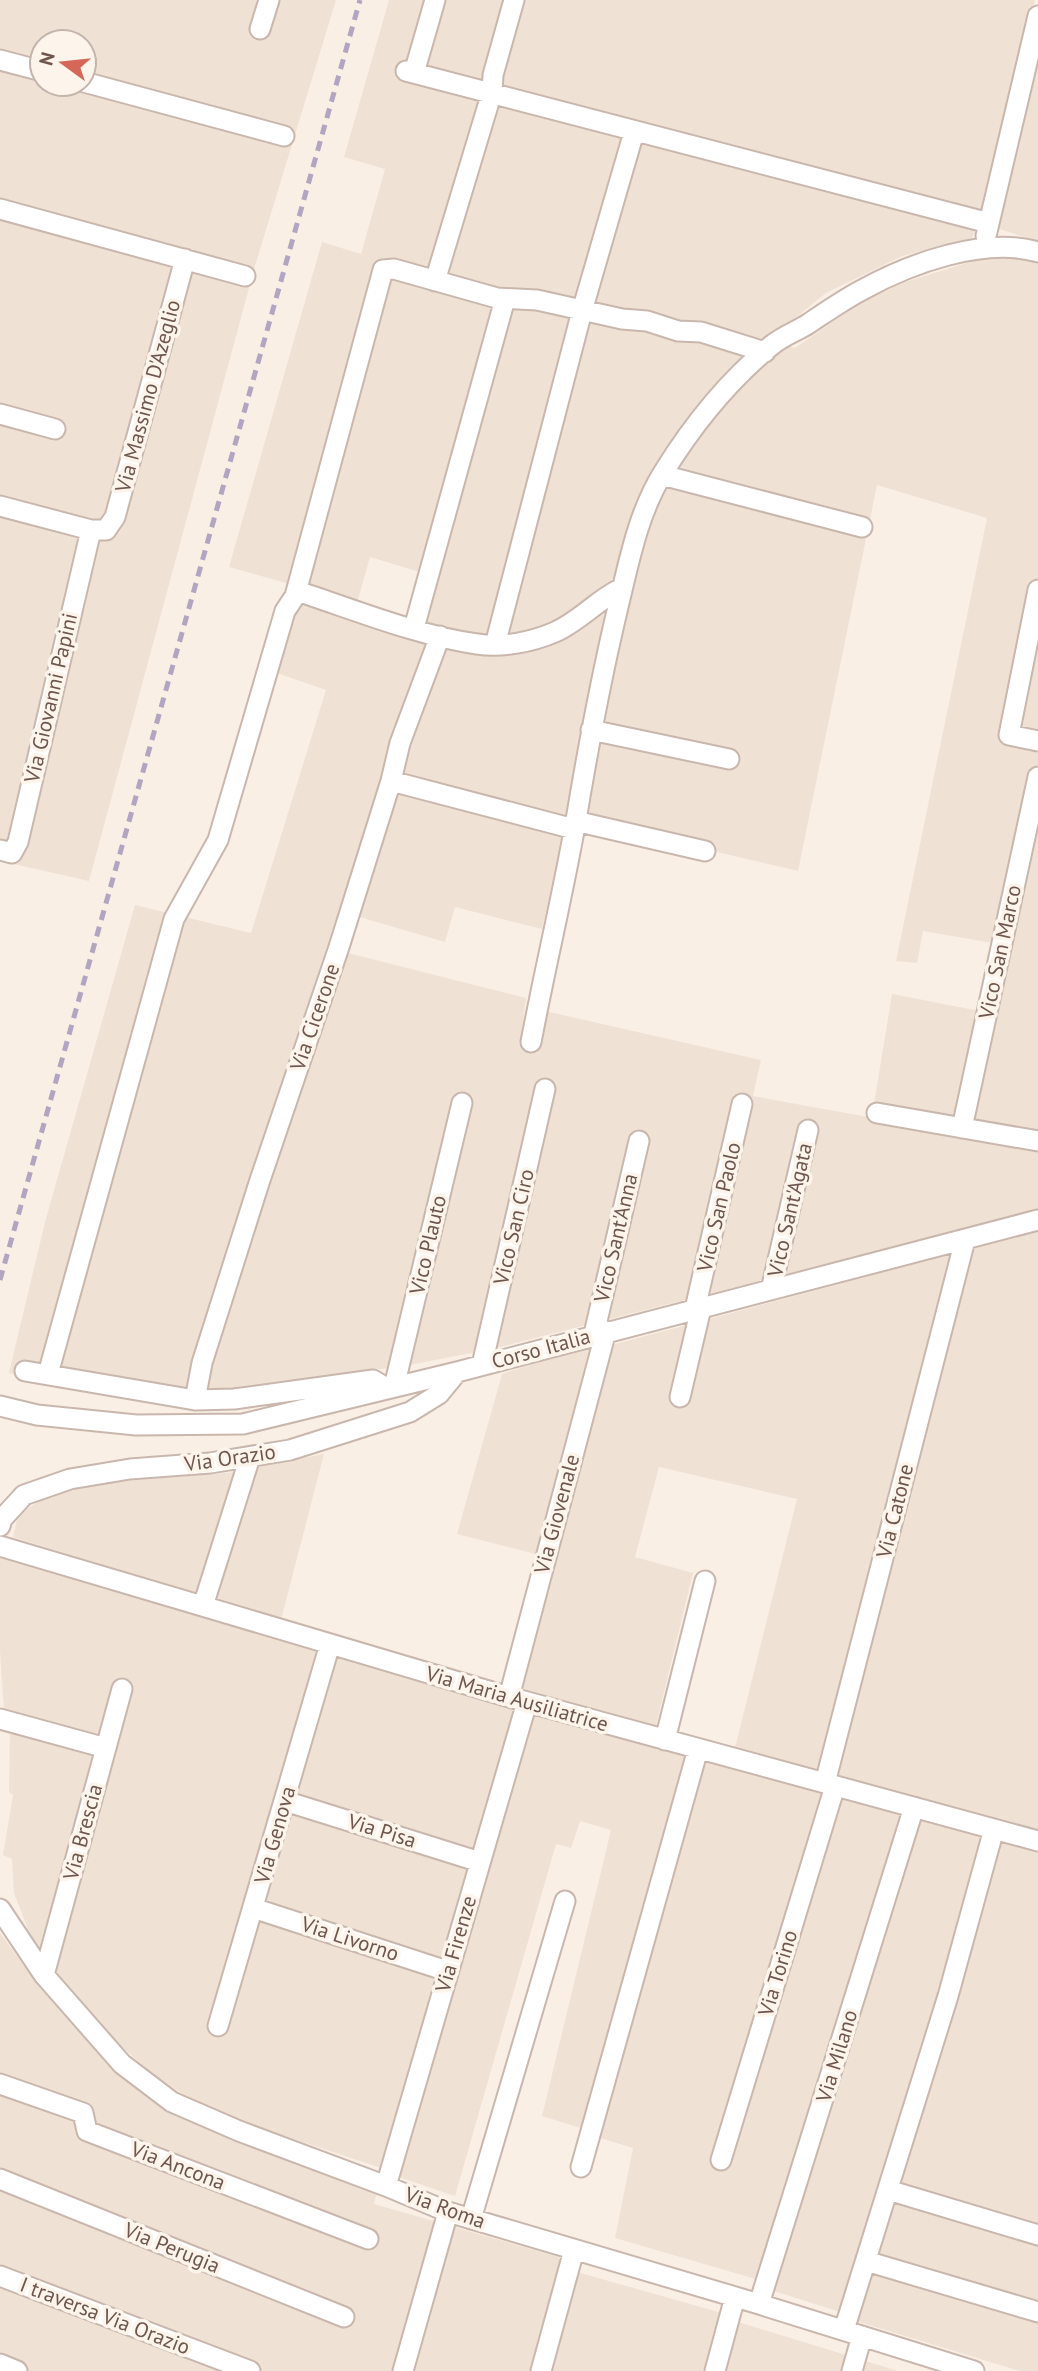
<svg xmlns="http://www.w3.org/2000/svg" width="1038" height="2371" font-family="'PT Sans',sans-serif">
	<style>
		.residential { fill: #f0e1d5; fill-rule: evenodd }
		.lines { fill: none; stroke-linecap: round; stroke-linejoin: round }
		.minor-casing { stroke: #c9b7ad; stroke-width: 23 }
		.minor { stroke: #fff; stroke-width: 19 }
		.rail { stroke: #b1a5c1; stroke-width: 5; stroke-dasharray: 10 7; stroke-linecap: butt }
		.labels { text-anchor: middle; stroke-width: 7; stroke-linejoin: round; paint-order: stroke }
		.street-label { font-size: 21px; fill: #6f564e; stroke: #fdf4eb }
	</style>
	<rect width="100%" height="100%" fill="#f9efe5"/>
	<path class="residential" d="M0,0h336l-81,266 -166,615 -89,-20zM42,42h42v42h-42z
		M389,0h646l-51,206 -12,32 -70,18 -76,37 -57,46 -78,76 -36,51 -8,17 -34,95 -46,41 -64,21 -80,-16 13,-47 -66,-20 -13,46 -128,-36 93,-325 39,12 24,-85 -41,-12z
		M1038,48v193l-39,-12 -3,-4z
		M996,254l42,4v874l-164,-28 18,-110 88,17 13,-68 -70,-12 -6,32 -21,-2 91,-443 -110,-33 -79,386 -85,-20v-8l-127,-29 48,-234 13,-53 17,-43 34,-56 86,-84 11,4 66,-46 44,-20z
		M296,602l131,37 -189,579 -52,175 -89,-17 -39,-10 -38,10 -11,-3 36,-151 90,-317 116,28 75,-243 -52,-18z
		M610,605l-44,213 -164,-45 45,-132 50,8z
		M397,791l167,42 -22,96 -87,-22 -10,35 -89,-26z
		M344,952l182,46 -6,46 17,4 8,-37 216,49 -8,36 285,52v62l-546,139 -88,17 -141,18 -3,5 -56,1z
		M1038,1230v601l-205,-52 138,-533z
		M951,1254l1,3 -130,514 -87,-23 62,-249 -138,-32 -24,90 58,16 -38,156 -134,-36 87,-347z
		M590,1346l-54,208 -79,-20 45,-160z
		M324,1454l-43,166 -67,-18 41,-135z
		M237,1472l-40,122 -184,-57 4,-17 10,-11 19,-12 57,-14z
		M0,1556l517,150 -133,463 -156,-52 -45,-23 -30,-20 -40,-35 -60,-67 76,-286 -16,-4 -15,52 -94,-24 -4,-59z
		M529,1714l158,40 -100,376 -45,-14 69,-286 -31,-9 -9,27 -15,-4 -101,352 -59,-20z
		M10,1729l84,21 -54,200 -11,-18 -15,-39 -2,-34 -9,-4 10,-60 -4,-3z
		M705,1757l200,54 -146,469 -144,-42 18,-90 -36,-11z
		M921,1816l64,19 -145,477 -66,-21z
		M1000,1838l38,11v522h-18l-164,-50z
		M0,1933l41,56 72,80 58,39 68,33 138,51 -3,12 185,53 2,12 -29,102h-532z
		M577,2272l145,41 13,8 163,50h-348z"/>
	<g class="lines">
		<defs>
			<path id="minor" d="M260,29l9,-29
				M0,60l42,11
				M406,71l583,152
				M414,73l21,-73
				M84,82l200,54
				M0,209l245,67
				M986,236l52,-220
				M435,281l57,-189 1,-17 21,-75
				M0,414l55,15
				M662,475l200,52
				M0,506l91,24h15l9,-13 70,-258
				M1038,590l-29,145 29,6
				M297,591c55,18 122,45 180,53 25,4 55,-2 78,-12 25,-11 43,-33 67,-44
				M414,628l91,-329
				M495,645l87,-334 52,-179
				M591,730l138,29
				M391,781l183,48
				M575,821l130,30
				M0,850l12,3 6,-11 73,-312
				M531,1042c14,-74 32,-148 45,-222 12,-72 25,-142 42,-213 11,-45 20,-94 45,-134 29,-47 66,-93 109,-128 11,-9 25,-14 36,-21 18,-12 35,-24 54,-34 47,-26 122,-54 176,-38
				M877,1113l161,28
				M962,1128l76,-351
				M771,1290l37,-160
				M695,1309l47,-205
				M594,1334l45,-193
				M482,1365l63,-276
				M25,1371l170,29 39,-1 139,-19 10,6
				M48,1374l126,-455 44,-79 67,-229 10,-15 88,-326 11,-1 103,29 40,2 85,19 25,2 31,10 23,1 64,20
				M394,1387l68,-284
				M680,1397l21,-89
				M195,1400l7,-37 57,-180 80,-236 52,-166 9,-38 40,-107
				M0,1406l37,9 99,10 107,-1 214,-52 581,-152
				M0,1526l2,-7 22,-24 46,-16 60,-10 80,-6 80,-13 120,-38 29,-18 18,-22
				M0,1546l509,151 529,144
				M203,1606l47,-149
				M509,1697l97,-366
				M0,1719l106,29
				M665,1740l40,-159
				M825,1783l140,-543
				M285,1801l195,61
				M253,1908l194,63
				M0,1909l44,66 78,89 50,38 67,29 147,55 62,26 311,92 215,67
				M44,1975l78,-286
				M218,2026l112,-382
				M0,2084l83,29 4,18 281,108
				M721,2160l114,-374
				M581,2167l117,-418
				M0,2179l344,138
				M386,2186l141,-484
				M888,2190l150,45
				M471,2219l94,-318
				M866,2261l172,51
				M0,2276l250,95
				M759,2304l155,-497
				M844,2330l104,-334 46,-167
				M0,2364l17,7
				M403,2371l45,-159
				M541,2371l33,-121
				M715,2371l20,-74
				M852,2371l10,-35"/>
		</defs>
		<use href="#minor" class="minor-casing"/>
		<use href="#minor" class="minor"/>
		<path class="rail" d="M0,1280l360,-1280"/>
	</g>
	<g class="labels">
		<g class="street-label">
			<text transform="translate(148 396) rotate(-75)" y="7">Via Massimo D'Azeglio</text>
			<text transform="translate(51 698) rotate(-77)" y="7">Via Giovanni Papini</text>
			<text transform="translate(1000 952) rotate(-78)" y="7">Vico San Marco</text>
			<text transform="translate(315 1017) rotate(-71)" y="7">Via Cicerone</text>
			<text transform="translate(719 1207) rotate(-77)" y="7">Vico San Paolo</text>
			<text transform="translate(790 1210) rotate(-77)" y="7">Vico Sant'Agata</text>
			<text transform="translate(514 1227) rotate(-77)" y="7">Vico San Ciro</text>
			<text transform="translate(616 1238) rotate(-77)" y="7">Vico Sant'Anna</text>
			<text transform="translate(428 1245) rotate(-77)" y="7">Vico Plauto</text>
			<text transform="translate(541 1349) rotate(-15)" y="7">Corso Italia</text>
			<text transform="translate(230 1458) rotate(-8)" y="7">Via Orazio</text>
			<text transform="translate(895 1511) rotate(-76)" y="7">Via Catone</text>
			<text transform="translate(557 1514) rotate(-75)" y="7">Via Giovenale</text>
			<text transform="translate(517 1699) rotate(16)" y="7">Via Maria Ausiliatrice</text>
			<text transform="translate(382 1831) rotate(17)" y="7">Via Pisa</text>
			<text transform="translate(83 1832) rotate(-75)" y="7">Via Brescia</text>
			<text transform="translate(275 1835) rotate(-74)" y="7">Via Genova</text>
			<text transform="translate(350 1939) rotate(18)" y="7">Via Livorno</text>
			<text transform="translate(456 1944) rotate(-74)" y="7">Via Firenze</text>
			<text transform="translate(778 1973) rotate(-73)" y="7">Via Torino</text>
			<text transform="translate(837 2056) rotate(-73)" y="7">Via Milano</text>
			<text transform="translate(178 2166) rotate(21)" y="7">Via Ancona</text>
			<text transform="translate(445 2208) rotate(20)" y="7">Via Roma</text>
			<text transform="translate(172 2248) rotate(22)" y="7">Via Perugia</text>
			<text transform="translate(105 2316) rotate(21)" y="7">I traversa Via Orazio</text>
		</g>
	</g>
	<g transform="translate(63 63) rotate(285)"><circle r="33" fill="#fdf4eb" stroke="#c4b5ac" stroke-width="2"/>
	<path d="M0-5L12 26L0 18L-12 26Z" fill="#d56759"/>
	<text y="-10" font-size="19" font-weight="bold" text-anchor="middle" fill="#6f564e">N</text>
	</g>
</svg>
